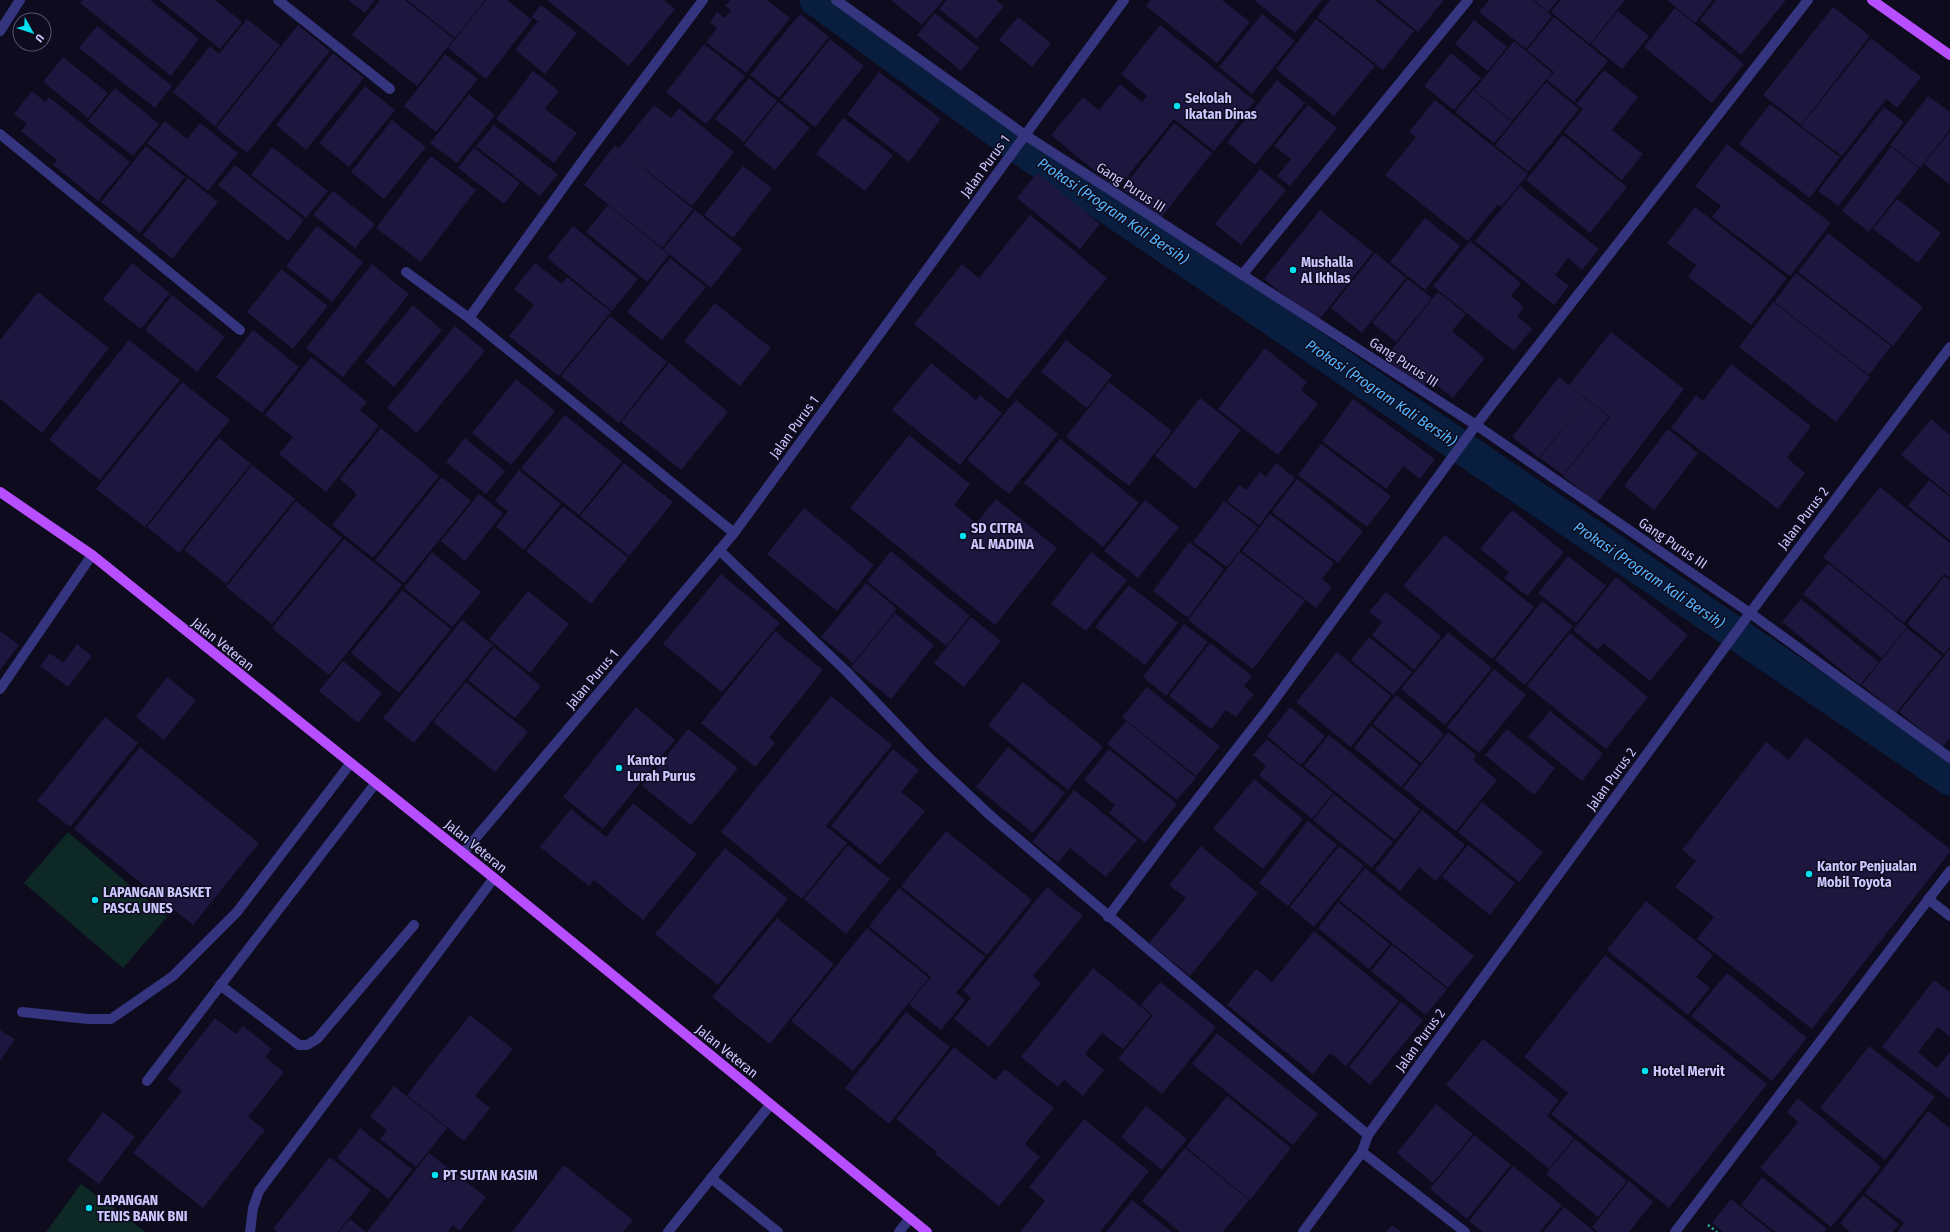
<svg xmlns="http://www.w3.org/2000/svg" width="1950" height="1232" font-family="'Fira Sans Condensed',sans-serif">
	<style>
		.garden { fill: #0e2826 }
		.lines { fill: none; stroke-linecap: round; stroke-linejoin: round }
		.canal { stroke: #091e3f; stroke-width: 33 }
		.building { fill: #1d163f }
		.path { stroke: #28b2a5; stroke-width: 2.5; stroke-dasharray: 2 3; stroke-linecap: butt }
		.minor { stroke: #34347f; stroke-width: 10 }
		.major { stroke: #b74eff; stroke-width: 10 }
		.poi-dot { fill: #00e2f2; stroke: #0d0b1d; stroke-width: 1.5 }
		.labels { text-anchor: middle; stroke-width: 3; stroke-linejoin: round; paint-order: stroke }
		.poi-label { font-size: 14px; font-weight: bold; fill: #ccc7ff; stroke: #0d0b1d; text-anchor: start }
		.street-label { font-size: 14px; fill: #ccc7ff; stroke: #0d0b1d }
		.water-label { font-size: 15px; font-style: italic; fill: #55b6ff; stroke: #0d0b1d }
	</style>
	<rect width="100%" height="100%" fill="#0d0b1d"/>
	<path class="garden" d="M68,832l99,85 -44,51 -99,-85z
		M81,1184l65,48h-100z"/>
	<g class="lines">
		<path class="canal" d="M816,0l213,154 921,625"/>
	</g>
	<path class="building" d="M83,0h67l49,39 -28,37 -91,-73z
		M159,0h56l27,22 -22,27z
		M348,0h27l-10,13z
		M380,0h25l49,39 -37,47 -65,-51z
		M407,0h78l-30,38z
		M486,0h21l25,20 -46,59 -38,-31z
		M547,0h117l11,9 -46,57z
		M730,0h37l23,18 -44,55 -40,-31 11,-14 -7,-6 7,-10 8,6 6,-8 -6,-4z
		M891,0h52l-21,25z
		M947,0h49l8,6 -27,33 -38,-30z
		M1151,0h71l28,22 -33,41 -71,-57z
		M1254,0h68l-27,33z
		M1330,0h45l39,31 -31,39 -66,-53z
		M1379,0h65l-26,32z
		M1489,0h43l20,16 -26,33 -47,-37z
		M1534,0h24l-10,12z
		M1561,0h64l-35,44 -39,-32z
		M1667,0h46l-18,23z
		M1716,0h70l-45,55 -41,-35z
		M541,5l36,28 -32,41 -30,-24 23,-29 -7,-4z
		M1833,7l37,29 -69,89 -38,-30z
		M1675,8l69,56 -32,39 -68,-56z
		M1618,11l31,25 -27,33 -31,-25z
		M935,13l44,35 -18,23 -44,-36z
		M800,14l29,23 -50,61 -29,-23z
		M1262,14l33,27 -43,53 -33,-27z
		M1018,17l33,26 -19,24 -33,-27z
		M1554,17l54,44 -34,41 -27,-22 7,-8 -27,-22z
		M247,19l33,26 -65,81 -42,-34 37,-46 9,8z
		M1316,19l59,47 -41,50 -58,-47z
		M1474,20l33,27 -19,24 -33,-27z
		M298,25l32,26 -83,102 -31,-25z
		M1160,25l95,76 -41,50 -40,-32 -57,70 -66,-54 32,-38 16,13 21,-26 22,18 5,-6 -26,-22z
		M97,26l75,60 -17,22 -76,-60z
		M1871,38l50,39 -24,31 -11,-9 -44,57 -41,-30z
		M830,39l34,27 -49,61 -34,-27z
		M1514,41l38,32 -40,48 -38,-31z
		M704,44l41,32 -39,48 -40,-32z
		M333,53l31,25 -58,72 -30,-25z
		M1451,53l30,25 -27,32 -30,-24z
		M445,54l33,25 -42,53 -32,-26z
		M63,57l45,36 -20,25 -45,-36z
		M1604,70l34,27 -26,33 31,24 -21,26 -58,-48 19,-23 -7,-5z
		M533,71l26,20 -14,18 32,24 -23,30 -58,-44z
		M879,72l62,47 -32,43 -62,-48z
		M749,78l28,23 -33,41 -29,-23z
		M1277,80l28,23 -50,62 -28,-23z
		M1546,82l33,27 -51,63 -33,-27z
		M365,86l30,24 -46,57 -30,-24z
		M115,88l44,36 -26,32 -45,-35z
		M1473,90l39,32 -18,21 -39,-31z
		M32,91l13,11 4,-5 81,65 -32,39 -45,-36 4,-5 -36,-29 6,-7 -13,-10z
		M469,94l26,21 -38,48 -27,-20z
		M1928,96l22,16v17l-30,39 -30,-23z
		M1435,100l93,74 -27,33 -3,-3 -30,37 -83,-66 31,-38 -7,-5z
		M778,102l32,26 -35,42 -31,-25z
		M1770,104l70,53 -30,41 -71,-54z
		M654,105l17,13 8,-10 55,44 -42,54 -66,-52 67,55 -31,39 -78,-63 31,-40 4,3z
		M1308,105l29,23 -47,58 -13,-10 14,-17 -17,-13z
		M1884,107l20,15 -66,84 -20,-15z
		M843,118l50,37 -28,36 -49,-37z
		M392,120l34,27 -42,52 -33,-27z
		M165,121l22,18 13,-16 38,30 -30,38 -61,-48z
		M1174,123l38,30 -52,66 -38,-30z
		M494,125l64,49 -18,22 -64,-50z
		M1950,131v54l-26,-21z
		M1563,135l64,52 -37,46 -64,-53z
		M1727,144l104,79 -41,53 -78,-59 9,-11 -26,-20z
		M146,146l39,31 -45,56 -39,-31z
		M272,147l56,44 -22,27 -55,-43z
		M1891,147l28,21 -50,64 -27,-21z
		M474,148l46,35 -16,21 -46,-36z
		M431,156l45,34 -55,72 -45,-34z
		M235,165l69,55 -16,21 -70,-56z
		M743,166l29,22 -39,50 -29,-23z
		M1260,169l26,21 -45,55 -26,-21z
		M1037,173l63,51 -20,25 -63,-51z
		M188,178l30,24 -46,57 -29,-24z
		M1520,186l79,63 -17,21 -14,-12 -13,17 14,11 -15,19 -79,-64z
		M333,191l42,33 -20,24 -42,-33z
		M1897,199l44,34 -23,30 -45,-34z
		M608,205l61,50 -22,27 -61,-50z
		M1695,207l92,71 -36,47 -63,-48 8,-12 -29,-22z
		M695,210l47,39 -31,39 -48,-39z
		M1320,210l53,42 -55,69 -54,-42z
		M1030,215l77,63 -99,121 -94,-75 48,-60 17,14z
		M1425,218l35,28 -35,44 -35,-28z
		M317,226l46,36 -31,40 -46,-36z
		M573,226l65,53 -26,32 -65,-53z
		M1828,233l95,74 -30,39 -95,-74z
		M1470,241l51,42 -10,13 13,11 -7,9 15,13 -18,22 -81,-65z
		M1375,253l31,25 -44,55 -31,-25z
		M670,258l36,29 -44,53 -35,-28z
		M132,263l38,30 -29,36 -38,-30z
		M535,263l27,21 5,-7 44,35 -52,64 -50,-40 25,-31 -20,-16z
		M372,264l37,30 -66,83 -37,-29z
		M281,269l47,37 -35,43 -46,-37z
		M1796,273l95,73 -22,29 -95,-73z
		M1408,279l24,19 -36,44 -24,-19z
		M38,292l71,56 -67,85 -42,-34v-59z
		M1438,292l28,22 -14,17 33,27 -32,40 -23,-18 -8,9 -37,-31z
		M172,295l53,42 -28,35 -52,-42z
		M1773,302l97,75 -34,45 -97,-75z
		M715,303l56,45 -31,38 -56,-45z
		M413,305l29,25 -48,57 -29,-25z
		M610,316l57,46 -48,61 -58,-47z
		M455,326l30,25 -68,82 -30,-25z
		M253,330l46,37 -37,46 -46,-36z
		M1611,332l73,57 -87,114 -34,-27 47,-59 -41,-32z
		M129,340l51,40 -80,100 -51,-40z
		M1066,340l46,35 -25,33 -46,-36z
		M1265,348l42,34 -6,8 17,14 -40,51 -60,-46z
		M311,357l56,45 -7,8 19,16 -53,66 -47,-38 14,-17 -28,-22z
		M669,363l59,49 -47,58 -60,-48z
		M931,363l45,37 4,-5 22,18 -42,52 -68,-55z
		M1731,364l80,62 -24,32 18,15 -27,36 -107,-81 25,-33 7,6z
		M1559,377l27,22 -47,59 -27,-21z
		M516,379l39,32 -44,54 -39,-32z
		M182,382l48,38 -85,107 -49,-38z
		M1109,382l63,49 -43,55 -63,-49z
		M1200,398l41,32 -46,59 -40,-33z
		M1353,399l82,60 -15,20 -17,-13 -17,23 -64,-48z
		M1586,399l23,18 -46,58 -23,-17z
		M1016,400l42,34 -49,60 -42,-34z
		M565,415l57,46 -43,54 -58,-47z
		M1931,419l19,16v60l-49,-40z
		M381,428l58,48 -66,82 -41,-33 25,-31 -17,-15z
		M1668,429l30,24 -44,57 -30,-24z
		M909,435l61,49 -16,21 22,18 20,-24 61,49 -62,77 -145,-117z
		M219,438l32,26 -72,89 -32,-26z
		M465,438l40,33 -19,23 -40,-32z
		M1060,439l79,64 -36,44 -79,-64z
		M1321,444l70,52 -24,31 -69,-52z
		M624,463l49,39 -44,54 -49,-40z
		M1276,463l19,15 -36,47 -32,-24 12,-16 7,5 14,-18 6,5z
		M252,465l43,34 -69,85 -42,-34z
		M519,470l42,34 -37,46 -28,-23 12,-16 -13,-10z
		M442,477l29,24 -67,82 -29,-23z
		M1297,479l66,52 -25,32 -66,-51z
		M1929,480l21,17v43l-42,-34z
		M1880,487l70,56v35l-6,-4 -40,49 -81,-66z
		M479,494l24,19 -38,48 -24,-20z
		M1145,500l34,27 -41,51 -34,-27z
		M296,501l46,37 -70,86 -46,-37z
		M1224,501l34,26 -31,40 -34,-25z
		M563,506l65,52 -37,46 -65,-53z
		M804,508l70,57 -37,46 -70,-57z
		M1512,510l52,42 -37,44 -23,-18 5,-6 -29,-23z
		M1270,514l64,49 -12,16 10,8 -16,21 -74,-57z
		M1445,535l89,72 -42,52 -89,-73z
		M344,539l58,46 -73,90 -57,-47z
		M1189,542l35,27 -36,49 -35,-27z
		M891,551l79,65 -24,30 -79,-65z
		M432,552l49,40 -29,35 -48,-39z
		M1091,552l36,28 -41,51 -35,-27z
		M1240,552l65,49 -52,68 -65,-49z
		M1568,556l38,30 -30,37 -38,-30z
		M1828,563l79,64 -25,31 -79,-64z
		M721,574l59,49 -58,69 -59,-48z
		M1944,576l6,4v67l-6,7 -37,-30z
		M1616,577l72,58 -38,46 -47,-38 -5,7 -25,-20z
		M866,583l31,26 -44,54 -32,-26z
		M1129,585l49,38 -33,42 -50,-38z
		M402,590l49,39 -52,64 -48,-40z
		M528,591l41,33 -39,49 -41,-34z
		M1386,592l55,44 -27,34 -42,-35 10,-13 -13,-10z
		M1801,599l78,63 -19,23 -78,-63z
		M1542,601l31,25 -48,59 -30,-25z
		M895,613l39,32 -43,54 -40,-32z
		M971,617l30,24 -37,46 -30,-24z
		M462,620l31,25 -79,98 -31,-25z
		M1184,624l24,18 -42,54 -23,-19z
		M1907,628l35,28 -46,57 -34,-28z
		M0,631l19,14 -19,25z
		M775,631l48,39 -54,68 6,5 -20,24 -54,-44z
		M1448,632l44,36 -47,57 -44,-36z
		M1570,633l78,64 -42,52 -79,-63z
		M1369,637l43,35 -19,23 -42,-35z
		M1210,643l42,33 -8,10 10,8 -18,23 -10,-7 -15,19 -42,-33z
		M77,644l15,12 -24,31 -28,-21 10,-13 13,10z
		M494,647l47,39 -26,32 -47,-38z
		M1950,649v89l-8,9 -43,-35z
		M1337,652l54,44 -40,51 -55,-45z
		M343,661l39,32 -24,30 -39,-32z
		M1494,669l32,26 -47,58 -32,-26z
		M167,677l29,23 -32,40 -28,-23z
		M466,682l62,50 -33,40 -62,-50z
		M1023,682l80,65 -35,43 -80,-65z
		M1147,687l73,59 -24,30 -74,-59z
		M1396,695l48,39 -23,29 -48,-39z
		M831,696l61,49 -66,81 21,17 -45,56 -81,-67z
		M636,707l39,33 -72,89 -40,-32z
		M1290,707l35,29 -24,29 -34,-29z
		M1550,711l53,43 -21,27 -54,-44z
		M105,717l33,26 -68,84 -33,-26z
		M1126,721l70,57 -19,22 -70,-56z
		M1371,726l48,39 -18,22 -47,-39z
		M688,729l50,39 -47,57 -49,-39z
		M1507,729l48,39 -21,27 -49,-40z
		M1448,732l28,23 -3,5 24,20 -41,51 -53,-43z
		M1329,735l91,74 -25,31 -91,-74z
		M1806,737l144,112v3l-138,177 -115,-90 17,-22 -39,-30 21,-26 -14,-11 84,-108 23,18z
		M1267,739l66,54 -21,26 -53,-44 7,-9 -13,-11z
		M140,747l119,96 -66,82 -119,-96z
		M1008,747l57,46 -32,40 -57,-46z
		M893,749l26,21 -18,22 24,19 -45,54 -49,-39z
		M1109,749l68,55 -32,39 -36,-30 6,-8 -31,-25z
		M1254,779l49,40 -40,50 -50,-40z
		M1074,790l63,50 -31,37 -36,-29 -12,15 -26,-21z
		M1334,794l59,48 -21,26 -59,-48z
		M1482,802l61,50 -24,30 -61,-50z
		M633,803l64,51 -54,66 -49,-40 -5,6 -49,-39 31,-38 35,28z
		M1422,810l43,35 -29,36 -17,-14 -19,24 -25,-21z
		M1308,821l29,24 -49,61 -29,-23z
		M946,831l86,69 -45,55 -86,-69z
		M848,845l42,34 -44,55 -42,-35z
		M1468,845l47,38 -25,32 -48,-38z
		M1201,846l57,47 -68,83 -41,-33 37,-45 -17,-13z
		M1339,846l25,20 -50,61 -24,-20z
		M725,848l63,51 -70,86 -63,-51z
		M1365,868l109,88 -26,32 -109,-88z
		M1047,887l36,29 -50,60 8,7 -52,64 -35,-28 17,-21 -8,-8z
		M899,888l86,69 -29,36 9,7 -24,30 -32,-26 22,-27 -62,-51z
		M1646,901l67,54 -17,22 14,11 -22,27 -81,-65z
		M1338,902l52,42 -21,25 -51,-41z
		M777,918l57,46 -64,80 -58,-47z
		M867,928l62,50 -76,93 -62,-50z
		M1314,931l85,70 -53,65 -16,-13 -17,21 -86,-69 29,-36 16,13z
		M1392,945l55,44 -21,26 -55,-44z
		M1605,955l162,129 -98,124 -118,-94 17,-21 -44,-36z
		M1093,968l58,47 -28,34 -21,-16 -17,21 19,16 -21,26 -19,-16 -6,7 -37,-30z
		M1727,973l80,65 -35,43 -81,-65z
		M1934,980l16,12v45l-12,-10 -20,25 19,16 13,-16v47l-68,-52z
		M1160,982l56,45 -54,67 -44,-35 35,-44 -12,-10z
		M1401,1002l22,18 -53,65 -21,-18z
		M906,1012l44,35 -61,77 -44,-36z
		M470,1015l43,34 -38,47 15,12 -26,33 -57,-46z
		M215,1018l21,16 7,-8 29,23 -7,8 19,15 -36,45 17,13 -62,78 -70,-55 49,-62 -15,-12z
		M0,1030l15,9 -15,22z
		M1217,1033l101,81 -25,31 -101,-81z
		M1483,1039l76,61 -12,16 27,22 -25,31 -103,-84z
		M1869,1046l66,51 -50,63 -65,-52z
		M954,1047l41,33 10,-11 49,39 -29,36 15,13 -41,49 -64,-52 2,-2 -41,-33z
		M394,1086l53,42 -31,39 -36,-28 7,-9 -17,-13z
		M1227,1096l64,52 -41,52 -64,-53z
		M1798,1098l83,69 -50,60 -71,-59 38,-46 -11,-10z
		M1436,1104l37,30 -40,49 -36,-30z
		M1146,1106l41,33 -25,31 -41,-33z
		M1928,1111l22,17v104h-53l7,-9 -39,-30z
		M103,1112l32,25 -36,47 -32,-24z
		M1084,1119l65,52 -49,61h-80l25,-31 -16,-14z
		M360,1128l52,41 -23,30 -52,-41z
		M1474,1135l37,30 -44,54 -37,-30z
		M1575,1139l52,42 -29,36 -52,-43z
		M1185,1148l64,52 -26,32h-43l-38,-31z
		M429,1153l57,44 -26,34 -7,-6 -5,7h-81z
		M330,1157l41,33 -33,42h-61l-4,-3z
		M564,1165l69,55 -10,12h-111z
		M1513,1166l49,39 -22,27h-57l-14,-11z
		M1762,1177l65,52 -3,3h-49l-34,-27z
		M1629,1181l24,21 -24,30h-31l-6,-5z
		M1863,1195l36,29 -6,8h-43l-10,-9z
		M1731,1199l41,33h-49l-11,-9z
		M1132,1200l40,32h-66z
		M1564,1207l31,25h-52z
		M350,1219l16,13h-27z
		M1392,1225l10,7h-16z"/>
	<g class="lines">
		<path class="path" d="M1708,1225l9,7"/>
		<path class="minor" d="M278,0l112,89
			M836,0l189,135 451,290 274,188 200,145
			M0,31l20,-31
			M0,134l240,196
			M406,272l63,46 265,215
			M1242,275l226,-275
			M469,318l117,-162 117,-156
			M719,550l127,121 83,87 63,59 376,318
			M0,689l92,-134
			M463,853l271,-320 390,-533
			M1928,899l22,17
			M1108,917l66,-88 96,-123 206,-281 332,-425
			M220,985l79,60h8l10,-6 97,-114
			M22,1012l66,7h23l62,-43 64,-64 113,-148
			M147,1081l228,-297
			M1362,1152l103,80
			M711,1178l67,54
			M250,1232l3,-24 6,-17 235,-313
			M668,1232l102,-127
			M899,1232l11,-14
			M1303,1232l59,-80 6,-17 382,-522 200,-266
			M1675,1232l275,-361"/>
		<path class="major" d="M1872,0l78,55
			M0,492l92,63 402,323 433,354"/>
	</g>
	<g class="poi-dot">
		<circle cx="1177" cy="106" r="4"/>
		<circle cx="1293" cy="270" r="4"/>
		<circle cx="963" cy="536" r="4"/>
		<circle cx="619" cy="768" r="4"/>
		<circle cx="1809" cy="874" r="4"/>
		<circle cx="95" cy="900" r="4"/>
		<circle cx="1645" cy="1071" r="4"/>
		<circle cx="435" cy="1175" r="4"/>
		<circle cx="89" cy="1208" r="4"/>
	</g>
	<g class="labels">
		<g class="poi-label">
			<text x="1185" y="103">Sekolah<tspan x="1185" dy="16">Ikatan Dinas</tspan></text>
			<text x="1301" y="267">Mushalla<tspan x="1301" dy="16">Al Ikhlas</tspan></text>
			<text x="971" y="533">SD CITRA<tspan x="971" dy="16">AL MADINA</tspan></text>
			<text x="627" y="765">Kantor<tspan x="627" dy="16">Lurah Purus</tspan></text>
			<text x="1817" y="871">Kantor Penjualan<tspan x="1817" dy="16">Mobil Toyota</tspan></text>
			<text x="103" y="897">LAPANGAN BASKET<tspan x="103" dy="16">PASCA UNES</tspan></text>
			<text x="1653" y="1076">Hotel Mervit</text>
			<text x="443" y="1180">PT SUTAN KASIM</text>
			<text x="97" y="1205">LAPANGAN<tspan x="97" dy="16">TENIS BANK BNI</tspan></text>
		</g>
		<g class="street-label">
			<text transform="translate(985 166) rotate(-54)" y="5">Jalan Purus 1</text>
			<text transform="translate(1131 187) rotate(33)" y="5">Gang Purus III</text>
			<text transform="translate(1404 362) rotate(33)" y="5">Gang Purus III</text>
			<text transform="translate(794 427) rotate(-54)" y="5">Jalan Purus 1</text>
			<text transform="translate(1803 518) rotate(-53)" y="5">Jalan Purus 2</text>
			<text transform="translate(1673 543) rotate(34)" y="5">Gang Purus III</text>
			<text transform="translate(223 644) rotate(39)" y="5">Jalan Veteran</text>
			<text transform="translate(592 679) rotate(-50)" y="5">Jalan Purus 1</text>
			<text transform="translate(1611 779) rotate(-54)" y="5">Jalan Purus 2</text>
			<text transform="translate(476 846) rotate(39)" y="5">Jalan Veteran</text>
			<text transform="translate(1420 1040) rotate(-54)" y="5">Jalan Purus 2</text>
			<text transform="translate(727 1051) rotate(39)" y="5">Jalan Veteran</text>
		</g>
		<g class="water-label">
			<text transform="translate(1113 211) rotate(34)" y="5">Prokasi (Program Kali Bersih)</text>
			<text transform="translate(1381 393) rotate(34)" y="5">Prokasi (Program Kali Bersih)</text>
			<text transform="translate(1649 575) rotate(34)" y="5">Prokasi (Program Kali Bersih)</text>
		</g>
	</g>
	<g transform="translate(32 32) rotate(129)"><circle r="19" fill="#0d0b1d" stroke="#595677"/>
	<path d="M0-3L7 15L0 10L-7 15Z" fill="#00e2f2"/>
	<text y="-6" font-size="11" font-weight="bold" text-anchor="middle" fill="#ccc7ff">U</text>
	</g>
</svg>
